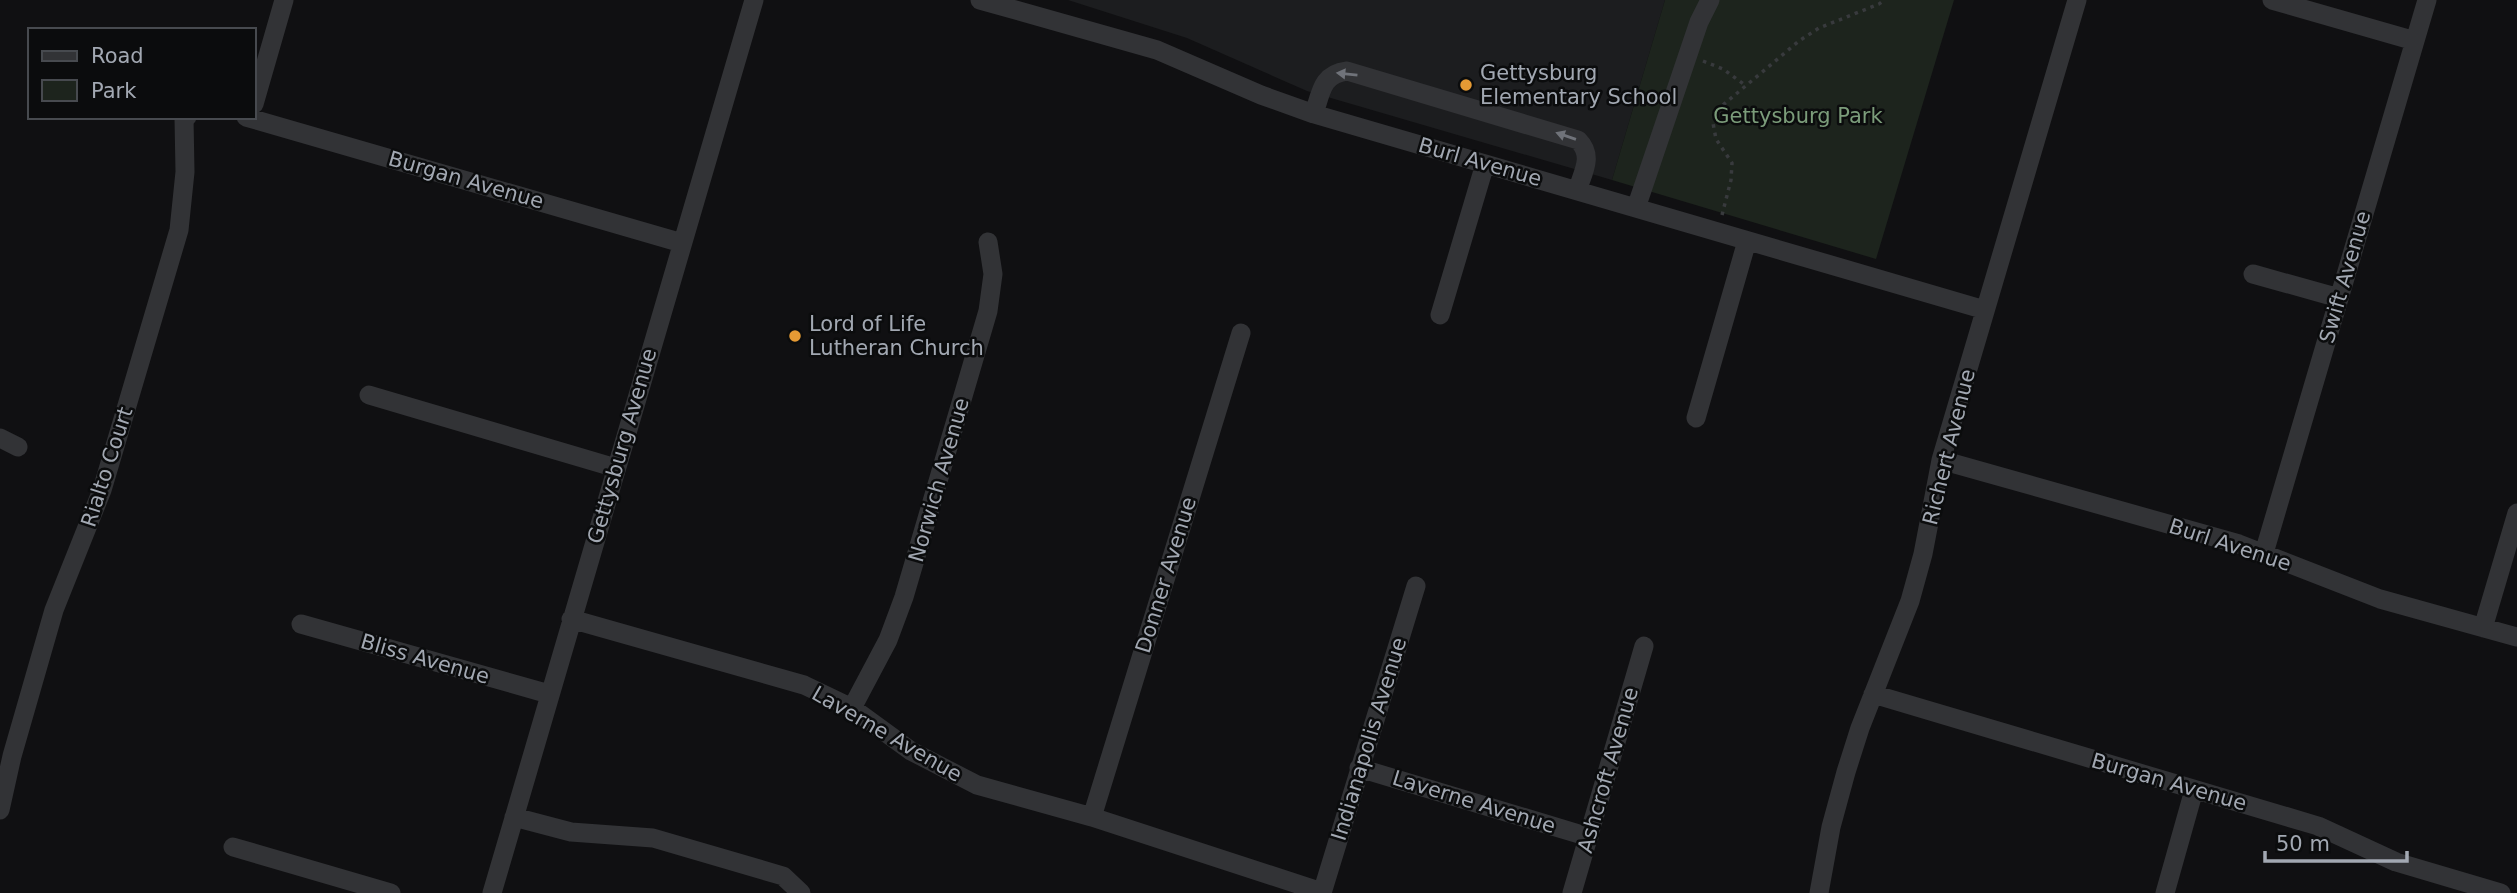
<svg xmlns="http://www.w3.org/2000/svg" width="2517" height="893" font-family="'DejaVu Sans',sans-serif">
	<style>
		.built { fill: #1c1d1f }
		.green { fill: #1d241d }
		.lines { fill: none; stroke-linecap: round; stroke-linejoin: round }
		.path { stroke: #383a3d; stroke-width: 3.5; stroke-dasharray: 3.5 5; stroke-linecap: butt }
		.minor { stroke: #323336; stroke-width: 19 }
		.oneway { fill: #70737a }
		.poi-dot { fill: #e69a34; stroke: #0b0c0d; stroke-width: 2.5 }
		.labels { text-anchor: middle; stroke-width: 5; stroke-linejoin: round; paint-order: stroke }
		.poi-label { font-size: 21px; fill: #a2a8b2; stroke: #0b0c0d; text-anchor: start }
		.park-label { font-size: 21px; fill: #7b9c7a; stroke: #0b0c0d }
		.street-label { font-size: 21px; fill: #a2a8b2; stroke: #0b0c0d }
	</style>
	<rect width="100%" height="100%" fill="#101012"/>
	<path class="built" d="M1068,0h597l-53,180 -305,-89 -120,-53z"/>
	<path class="green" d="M1665,0h289l-78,259 -264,-79z"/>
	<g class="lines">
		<path class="path" d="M1703,61l20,8 22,16
			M1722,215l9,-35 1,-17 -16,-24 -3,-16 10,-18 76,-64 20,-13 60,-24 5,-4"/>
		<path class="minor" d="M980,0l177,50 104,45 53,19 671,196
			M2272,0l143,41
			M254,104l30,-104
			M1314,114c7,-22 8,-40 33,-43l231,69c16,16 5,32 -1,51
			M246,117l436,126
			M1636,208l63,-186 11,-22
			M2253,274l86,24
			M1440,315l45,-151
			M369,395l247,73
			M1696,418l51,-177
			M0,438l18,9
			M1941,460l298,84 141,55 137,38
			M2264,553l163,-553
			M571,619l233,66 48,23 59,43 66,34 115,32 230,75
			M301,624l248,70
			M2483,628l34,-115
			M1873,694l445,132 78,36 105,31
			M852,708l36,-68 16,-43 84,-286 5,-37 -5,-32
			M1359,768l230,69
			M0,810l12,-54 42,-146 48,-120 77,-260 6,-58 -1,-54 3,-1
			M514,817l57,15 82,6 130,38 18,17
			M1092,817l149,-484
			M233,847l158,46
			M492,893l262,-893
			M1322,893l94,-307
			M1572,893l72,-247
			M1819,893l12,-66 15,-55 14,-44 50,-127 13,-47 18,-94 136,-460
			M2165,893l29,-103"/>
	</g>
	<defs><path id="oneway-solid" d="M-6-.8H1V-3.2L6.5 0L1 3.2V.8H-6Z" transform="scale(1.75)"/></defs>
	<g class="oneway">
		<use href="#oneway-solid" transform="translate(1347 74) rotate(-174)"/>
		<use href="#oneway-solid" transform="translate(1566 136) rotate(-161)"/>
	</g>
	<g class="poi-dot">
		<circle cx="1466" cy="85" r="7"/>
		<circle cx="795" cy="336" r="7"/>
	</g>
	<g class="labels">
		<g class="poi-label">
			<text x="1480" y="80">Gettysburg<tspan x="1480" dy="24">Elementary School</tspan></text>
			<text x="809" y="331">Lord of Life<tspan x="809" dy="24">Lutheran Church</tspan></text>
		</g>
		<g class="park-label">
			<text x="1798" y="123">Gettysburg Park</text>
		</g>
		<g class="street-label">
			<text transform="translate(1480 162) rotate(16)" y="7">Burl Avenue</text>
			<text transform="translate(466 180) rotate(16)" y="7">Burgan Avenue</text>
			<text transform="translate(2345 277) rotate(-74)" y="7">Swift Avenue</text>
			<text transform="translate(622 446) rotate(-74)" y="7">Gettysburg Avenue</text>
			<text transform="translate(1949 447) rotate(-76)" y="7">Richert Avenue</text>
			<text transform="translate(107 467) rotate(-72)" y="7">Rialto Court</text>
			<text transform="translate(939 480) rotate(-74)" y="7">Norwich Avenue</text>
			<text transform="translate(2230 545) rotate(18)" y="7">Burl Avenue</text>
			<text transform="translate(1166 575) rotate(-73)" y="7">Donner Avenue</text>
			<text transform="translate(425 659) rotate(16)" y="7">Bliss Avenue</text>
			<text transform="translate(887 734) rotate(30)" y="7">Laverne Avenue</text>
			<text transform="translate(1369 739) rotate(-73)" y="7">Indianapolis Avenue</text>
			<text transform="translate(1608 770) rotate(-74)" y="7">Ashcroft Avenue</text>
			<text transform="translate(2169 782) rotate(16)" y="7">Burgan Avenue</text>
			<text transform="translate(1474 802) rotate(17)" y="7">Laverne Avenue</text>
		</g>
	</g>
	<rect x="28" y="28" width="228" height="91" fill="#0b0c0d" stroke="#474a4f" stroke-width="2"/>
	<rect x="42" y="51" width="35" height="10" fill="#323336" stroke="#474a4f" stroke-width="2"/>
	<text x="91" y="63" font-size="21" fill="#a2a8b2">Road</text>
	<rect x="42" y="80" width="35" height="21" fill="#1d241d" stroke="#474a4f" stroke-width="2"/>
	<text x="91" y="98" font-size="21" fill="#a2a8b2">Park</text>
	<path d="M2265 851v10h142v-10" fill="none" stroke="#a2a8b2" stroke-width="3.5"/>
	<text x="2276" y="851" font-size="21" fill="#a2a8b2" stroke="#0b0c0d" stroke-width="5" paint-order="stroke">50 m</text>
</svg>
